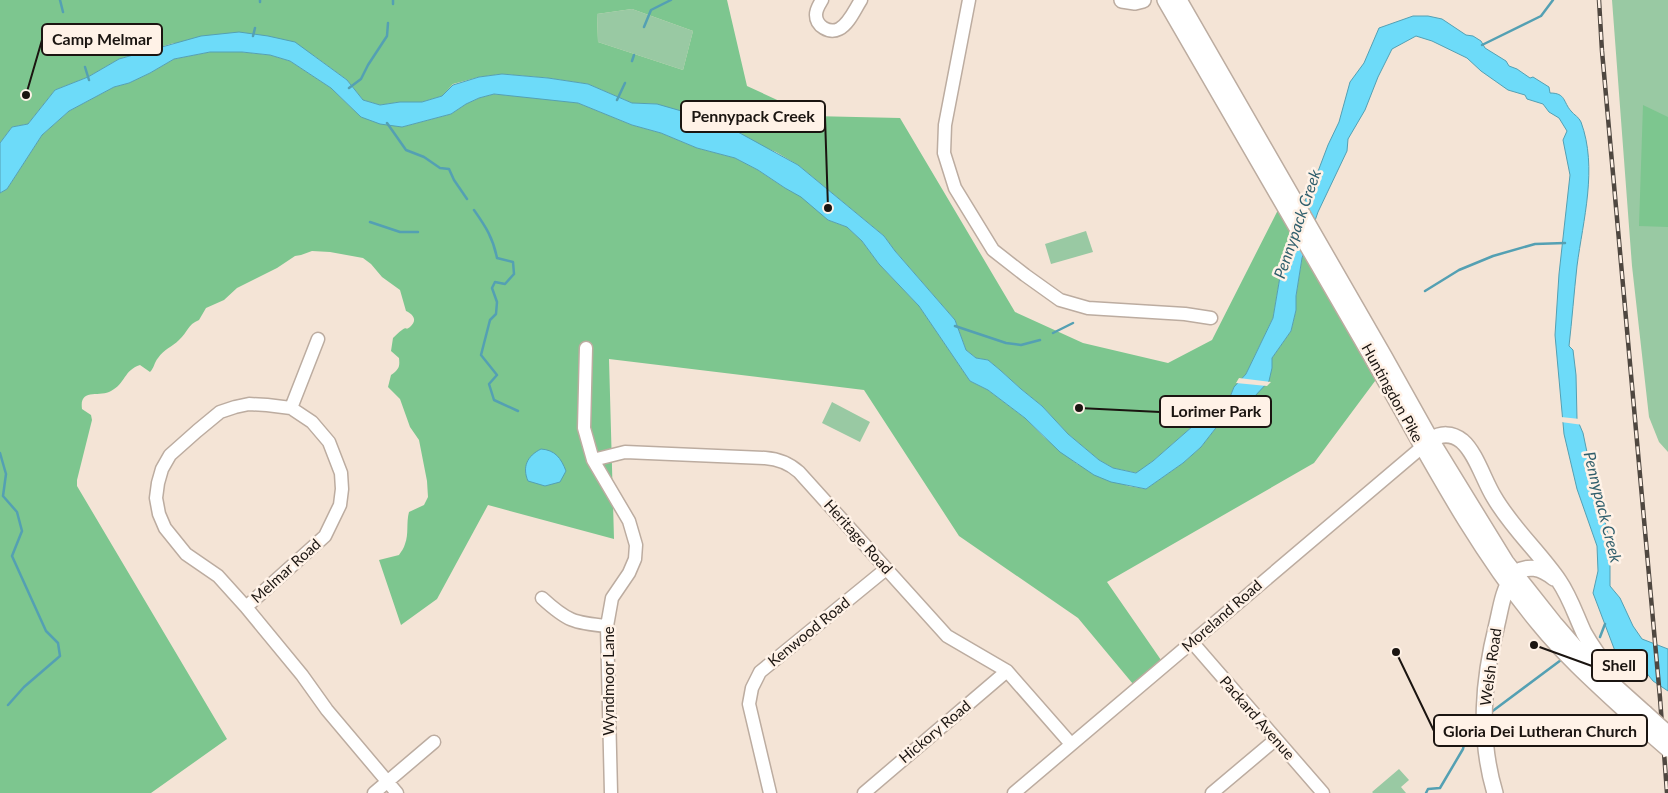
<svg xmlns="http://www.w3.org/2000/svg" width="1668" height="793" font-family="Lato,sans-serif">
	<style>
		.green { fill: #99c9a3 }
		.forest { fill: #7dc68f; fill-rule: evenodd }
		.water { fill: #6ddbf9; stroke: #54a0b3 }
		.pier { fill: #f4e4d6 }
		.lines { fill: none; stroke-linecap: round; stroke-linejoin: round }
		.stream { stroke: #54a0b3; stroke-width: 2.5 }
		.minor-casing { stroke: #bcaca0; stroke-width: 15 }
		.major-casing { stroke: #bcaca0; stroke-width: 18 }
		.minor { stroke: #fff; stroke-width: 12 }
		.major { stroke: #fff; stroke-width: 15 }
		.rail-casing { stroke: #4f4740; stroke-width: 4.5 }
		.rail { stroke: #fff2e7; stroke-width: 2.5; stroke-dasharray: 8; stroke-linecap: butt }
		.major-bridge-casing { stroke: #bcaca0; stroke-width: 18; stroke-linecap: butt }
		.major-bridge { stroke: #fff; stroke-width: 15 }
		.labels { text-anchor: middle; stroke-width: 5; stroke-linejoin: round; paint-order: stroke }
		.street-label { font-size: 15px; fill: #1b1511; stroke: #fff2e7 }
		.water-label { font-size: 16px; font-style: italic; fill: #2f5e6c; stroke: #fff2e7 }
		.leader { fill: none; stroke: #1b1511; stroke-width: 2 }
		.callout-dot { fill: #1b1511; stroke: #fff2e7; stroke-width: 2 }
		.callout { fill: #fff2e7; stroke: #1b1511; stroke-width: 2 }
		.callout-label { font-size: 16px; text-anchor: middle; font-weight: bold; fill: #1b1511 }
	</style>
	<rect width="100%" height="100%" fill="#f4e4d6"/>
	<path class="green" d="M1612,0h56v452l-9,-10 -10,-25 -17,-151z
		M632,9l61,22 -10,39 -85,-28 -1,-28z
		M1086,231l7,21 -42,12 -6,-20z
		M832,402l38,20 -10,20 -38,-19z
		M1399,769l10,11 -8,7 5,6h-33l-1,-1z"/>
	<path class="forest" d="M0,0h727l20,86 65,30 88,2 115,194 68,31 85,20 44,-23 70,-138 14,23 -14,40 -9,53 -27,56 -12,13 -4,10 -10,7 -10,11 -17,11 -40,35 -16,12 -24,-5 -14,-8 -31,-26 -26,-28 -21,-17 -21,-19 -12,-10 -12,-2 -10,-8 -11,-30 -60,-69 -11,-15 -86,-71 -22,-13 -119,-48 -25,-1 -44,-19 -40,-6 -46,-4 -23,3 -26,7 -11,12 -20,6h-22l-20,3 -17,-5 -16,-20 -34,-25 -139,-12 -55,16 -31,18 -33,13 -27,34 -16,3 -12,16zM632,9l61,22 -10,39 -85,-28 -1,-28z
		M210,52h32l28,3 20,6 41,27 30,29 41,10 49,-13 15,-10 13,-6 15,-4 64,6 20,3 54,22 29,8 36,15 38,10 23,12 27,18 17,9 26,23 19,7 15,14 17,23 40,42 51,75 18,9 37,28 19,19 33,27 51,22 18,3 37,-26 18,-16 21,-27 17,-7 13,-16 20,-29v-10l19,-27 5,-21v-14l6,-38 5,-14 74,129 -67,90 -207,119 54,78 -28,24 -55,-66 -119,-82 -95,-146 -255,-31 5,180 -126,-34 -51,94 -36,26 -22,-65 20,-5c2,-3 5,-7 6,-11 4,-10 1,-21 4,-32l15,-7 4,-8 -1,-16 -8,-41 -9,-13 -10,-28 -12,-12 3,-12c8,-6 9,-8 8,-17l-8,-7 2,-13c2,-2 6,-6 9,-8 6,-4 3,1 8,-3 8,-7 3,-13 -4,-16l-6,-21 -18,-13 -11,-13 -8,-6 -33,-6 -18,-1 -11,4 -6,1 -18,12 -40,20 -13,12 -18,8 -7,12c-12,5 -11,12 -20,20 -7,7 -15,9 -21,18 -4,5 -4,10 -8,14l-10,-7c-16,5 -15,19 -29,26 -11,7 -32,-4 -29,18l9,6 1,5 -15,60v6l150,253 -76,54h-151v-600l7,-4 35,-54 27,-24 45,-24 15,-4 21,-10 24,-14z
		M1643,105l25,12v110l-29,-1z"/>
	<path class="water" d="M1413,16h15l14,3 24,16 7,1 8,5 4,7 21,13 3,5 8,3 13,9 3,-1 16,10 1,6c16,0 13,9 21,18 3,4 8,6 10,11 17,46 2,98 -4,144 -3,27 -5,54 -8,80l4,4 3,25 1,44 6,14 11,53 6,16 8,32 2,21v31l10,12 13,28 9,13 26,10v42l-15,-10 -8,-10 -30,-20 -22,-58 5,-22 -1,-25 -20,-57 -13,-55 -9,-99 4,-61 11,-99 -7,-35 4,-9 -8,-13 -10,-6 -6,-8 -16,-5 -2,-4 -17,-5 -27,-19 -14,-13 -35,-17 -16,-5 -24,13 -14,28 -13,33 -17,29 -1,12 -29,61 -16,46 -6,38v14l-5,21 -19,27v10l-3,13 -30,32 -17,7 -21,27 -18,16 -37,26 -35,-7 -17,-7 -34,-23 -35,-34 -37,-28 -18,-9 -51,-75 -40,-42 -17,-23 -15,-14 -19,-7 -27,-23 -16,-9 -27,-18 -23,-12 -38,-10 -36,-15 -29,-8 -54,-22 -84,-9 -15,4 -13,6 -15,10 -49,13 -22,-3 -19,-7 -30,-29 -41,-27 -20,-6 -28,-3h-32l-36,7 -24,14 -21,10 -15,4 -45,24 -27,24 -35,54 -7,4v-50l12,-16 16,-3 27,-34 33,-13 31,-18 82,-23 38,-4 29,4 27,6 52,38 16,20 17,5 20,-3h22l20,-6 11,-11 26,-8 23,-3 46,4 40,6 44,19 25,1 42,12 28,10 71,39 86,71 11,15 60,69 11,30 10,8 12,2 12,10 21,19 21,17 26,28 31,26 14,8 23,5 17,-12 40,-35 17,-11 10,-11 10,-7 4,-10 12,-13 27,-56 9,-53 15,-46 20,-45 11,-29 11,-23 11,-40 14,-19 15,-35z
		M541,449c14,1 20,9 25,22l-6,11 -15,4 -17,-5c-6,-14 -1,-25 13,-32z"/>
	<path class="pier" d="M1239,378l32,4 -4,4 -31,-3z
		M1561,417l19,2 3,6 -22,-3z"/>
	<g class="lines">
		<path class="stream" d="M60,0l3,12
			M260,2v-2
			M393,4v-4
			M644,27l7,-17 20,-10
			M253,36l2,-8
			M1482,45l59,-29 12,-16
			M632,61l2,-6
			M85,67l4,13
			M349,88l12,-9 7,-14 19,-29 1,-13
			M617,100l8,-17
			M387,123l19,27 18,7 16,11 9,1 5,11 13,19
			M474,210c12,17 19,28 23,48l16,4 1,12 -9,10 -10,-2 -3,6 5,14 -1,12 -6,6 -9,35 16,20 -8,9 5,16 24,11
			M370,222l30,10h18
			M1425,291l34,-21 34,-14 42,-12 30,-1
			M955,326l51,17 15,2 19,-5
			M1053,333l20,-10
			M0,453l6,21 -3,22 14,16 5,19 -10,25 34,75 12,12 2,13 -36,31 -16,18
			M1600,637l5,-13
			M1490,713l71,-53
			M1426,793l2,-4 12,-1 23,-39 4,-18"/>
		<defs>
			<path id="minor" d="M822,0c-3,5 -6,9 -6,15 0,11 13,19 23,14 10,-5 16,-20 22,-29
				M969,0l-24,125 -1,28 11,35 38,62 32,25 35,25 28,8 97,6 26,4
				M586,348l-2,80 9,32 36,61 7,24 -1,14 -6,14 -17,25 -5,28 4,167
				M291,408l27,-69
				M593,460l32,-8 140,6c14,1 24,5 34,14l148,164 60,35 64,73
				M542,598c25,23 32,25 65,28
				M246,607l79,-71 15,-31 2,-16 -1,-16 -12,-31 -17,-20 -21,-14 -24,-3 -18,-1 -14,3 -15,5 -23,19 -27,24 -8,14 -4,14 -2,15 3,16 6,14 21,26 32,22 28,31 56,68 25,35 70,83
				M1192,642l131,151
				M374,793l60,-51
				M770,793l-21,-89 3,-16 8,-16 126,-103
				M864,793l143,-122
				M1014,793l414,-351
				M1212,793l63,-53"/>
			<path id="major" d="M1122,0l13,2 8,-2
				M1165,0c67,116 134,232 201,347 54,93 104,194 173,277 31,38 70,71 106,105
				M1179,0l205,356 47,84 75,122 49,62 33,38 57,51
				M1431,440c10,-7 21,-7 31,1 14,12 22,40 32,56 18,31 45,55 65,84 11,16 17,35 25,52 8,14 18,28 28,41
				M1514,573c15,-8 26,-6 40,5
				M1495,793c-17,-57 -12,-113 2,-169 4,-17 6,-33 15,-47"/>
		</defs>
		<use href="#minor" class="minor-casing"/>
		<use href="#major" class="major-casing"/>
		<use href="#minor" class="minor"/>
		<use href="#major" class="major"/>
		<defs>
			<path id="rail" d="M1599,0l3,51 58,647 7,95"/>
		</defs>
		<use href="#rail" class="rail-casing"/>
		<use href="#rail" class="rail"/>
		<defs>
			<path id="major-bridge" d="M1645,713l23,21
				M1645,729l23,20"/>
		</defs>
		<use href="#major-bridge" class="major-bridge-casing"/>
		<use href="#major-bridge" class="major-bridge"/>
	</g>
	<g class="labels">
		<g class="street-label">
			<text transform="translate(1392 393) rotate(61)" y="5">Huntingdon Pike</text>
			<text transform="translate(858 537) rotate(48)" y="5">Heritage Road</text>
			<text transform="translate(286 571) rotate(-42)" y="5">Melmar Road</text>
			<text transform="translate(1222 616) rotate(-41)" y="5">Moreland Road</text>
			<text transform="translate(809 632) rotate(-39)" y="5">Kenwood Road</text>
			<text transform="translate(1491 667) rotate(-82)" y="5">Welsh Road</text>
			<text transform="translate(609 681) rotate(-90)" y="5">Wyndmoor Lane</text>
			<text transform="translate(1257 718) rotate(49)" y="5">Packard Avenue</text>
			<text transform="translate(935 732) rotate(-40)" y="5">Hickory Road</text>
		</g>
		<g class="water-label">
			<text transform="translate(1297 224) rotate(-71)" y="6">Pennypack Creek</text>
			<text transform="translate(1603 507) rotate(76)" y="6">Pennypack Creek</text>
		</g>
	</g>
	<path class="leader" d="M26 95L42 40M828 208L825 117M1079 408L1160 412M1534 645L1592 666M1396 652L1434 731"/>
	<g class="callout-dot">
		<circle cx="26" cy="95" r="5"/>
		<circle cx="828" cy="208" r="5"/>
		<circle cx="1079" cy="408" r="5"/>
		<circle cx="1534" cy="645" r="5"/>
		<circle cx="1396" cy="652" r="5"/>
	</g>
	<g class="callout">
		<rect x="42" y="24" width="120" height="31" rx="5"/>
		<rect x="681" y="101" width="144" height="31" rx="5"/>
		<rect x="1160" y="396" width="111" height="31" rx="5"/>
		<rect x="1592" y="650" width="55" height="31" rx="5"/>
		<rect x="1434" y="715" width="213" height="31" rx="5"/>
	</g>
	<g class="callout-label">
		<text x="102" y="45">Camp Melmar</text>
		<text x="753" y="122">Pennypack Creek</text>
		<text x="1216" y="417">Lorimer Park</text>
		<text x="1619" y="671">Shell</text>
		<text x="1540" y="737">Gloria Dei Lutheran Church</text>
	</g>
</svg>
